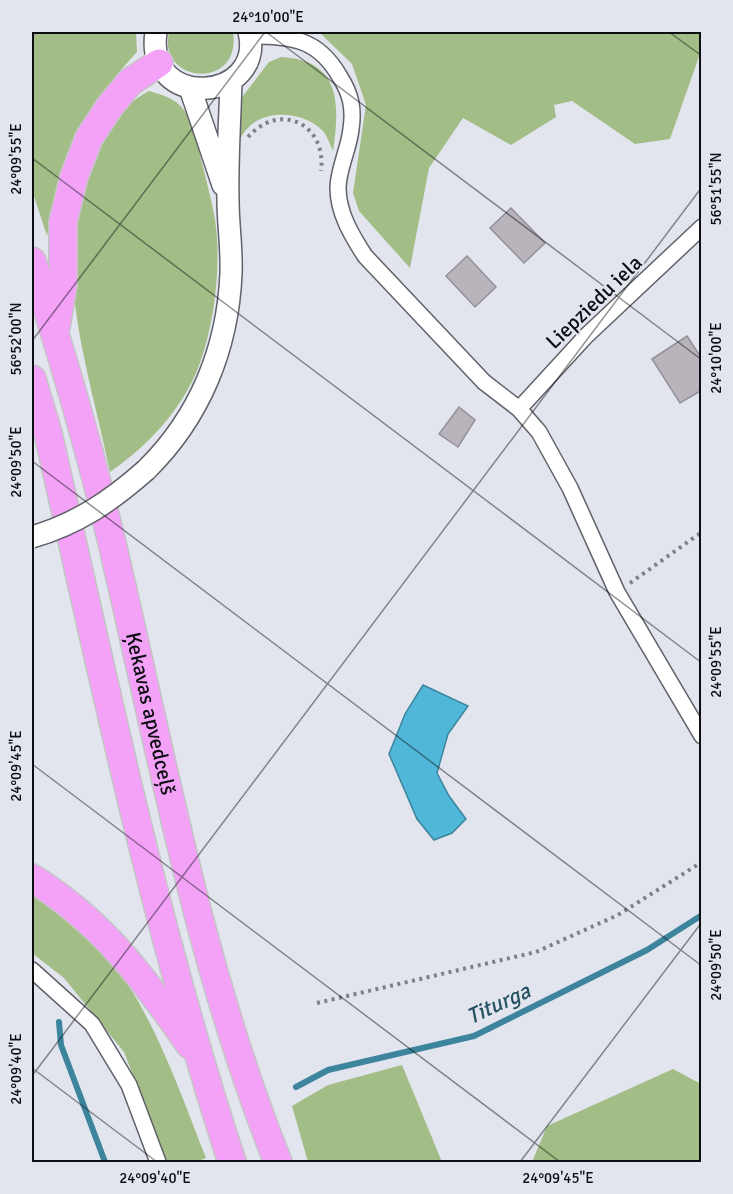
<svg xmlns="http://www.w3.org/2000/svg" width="733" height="1194" font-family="Signika,sans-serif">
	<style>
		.green { fill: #a3bd86 }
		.water { fill: #51b7d9; stroke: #3d849d; stroke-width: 1.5 }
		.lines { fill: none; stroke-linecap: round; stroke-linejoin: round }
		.stream { stroke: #3d849d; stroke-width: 6 }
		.building { fill: #b9b4bc; stroke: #949097; stroke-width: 1.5 }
		.minor-casing { stroke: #606169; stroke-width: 18 }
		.secondary-casing { stroke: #606169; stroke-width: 24 }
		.motorway-casing { stroke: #c5c5c6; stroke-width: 30 }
		.path { stroke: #7e8087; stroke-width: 4; stroke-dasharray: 3 4.5; stroke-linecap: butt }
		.minor { stroke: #fff; stroke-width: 15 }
		.secondary { stroke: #fff; stroke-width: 21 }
		.motorway { stroke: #f3a2f8; stroke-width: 27 }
		.secondary-bridge-casing { stroke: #606169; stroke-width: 24; stroke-linecap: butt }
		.secondary-bridge { stroke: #fff; stroke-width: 21 }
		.ticks { fill: none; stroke: #0d0e11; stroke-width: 1.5; stroke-opacity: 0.45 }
		.labels { text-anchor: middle; stroke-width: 4.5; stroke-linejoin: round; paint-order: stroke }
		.street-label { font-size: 21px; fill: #0d0e11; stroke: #e2e5ee }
		.water-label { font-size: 22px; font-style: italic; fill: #255160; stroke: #e2e5ee }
		.neatline { fill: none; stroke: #0d0e11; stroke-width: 2 }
		.ticks-label { font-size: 15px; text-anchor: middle; fill: #0d0e11 }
	</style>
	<rect width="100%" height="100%" fill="#e2e5ee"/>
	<path class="green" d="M32,32h104l1,20c-58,63 -72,101 -90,184l-15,-46z
		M169,32h64c9,59 -76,52 -64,0z
		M319,32h382l1,16 -32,91 -35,5 -63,-43 -18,4 2,12 -45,28 -48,-27 -34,50 -19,100 -51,-57 -6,-18 13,-88 -14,-41z
		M281,57c60,3 59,47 52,94 -3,-6 -6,-16 -11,-21 -18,-18 -56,-22 -74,-2 -6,5 -9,14 -13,20l4,-47 30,-39z
		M149,91c13,4 26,7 35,19 11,16 14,38 19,57 4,17 9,35 12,53 7,45 -1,111 -19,153 -18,41 -50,74 -86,99 -14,-69 -40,-152 -38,-221 1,-27 11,-56 19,-81 10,-31 28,-64 58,-79z
		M32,890c13,10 28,18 41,29 70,61 100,156 133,239l-11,4h-28l-43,-110 -60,-74 -32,-25z
		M402,1065l40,97h-134l-16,-56 36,-21z
		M673,1069l28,15v78h-169l15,-36z"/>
	<path class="water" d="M423,685l45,21 -20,28 -11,39 12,23 17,23 -14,14 -18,7 -17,-21 -28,-65 16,-40z"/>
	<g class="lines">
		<path class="stream" d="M59,1022l2,23 44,117
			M296,1087l32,-17 146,-34 173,-86 55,-35"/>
	</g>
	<path class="building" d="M511,208l34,35 -21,20 -34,-35z
		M467,256l29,31 -21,20 -29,-31z
		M687,336l15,23v31l-22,13 -28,-44z
		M459,407l16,13 -17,27 -19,-13z"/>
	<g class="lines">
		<defs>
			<path id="minor" d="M250,36c41,0 68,2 90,41 11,17 14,32 11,52 -2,20 -13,40 -13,59 0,25 14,48 27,68l119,126 35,27 20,23 31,56 47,104 85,144
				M519,409l67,-73 116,-109
				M32,970l60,54 37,61 29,77"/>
			<path id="secondary" d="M156,32c-12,80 110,70 93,0
				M190,88l33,97
				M146,470c54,-53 82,-122 85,-197 1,-24 -3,-49 -3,-73 -1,-40 2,-80 3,-119"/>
			<g id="motorway">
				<path id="s1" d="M32,261c34,105 65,213 89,321 45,195 82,394 157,580"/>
				<path d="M56,327l7,-42v-63l11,-45 15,-39 21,-32 20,-24 29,-19"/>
				<path d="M32,379l16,54c55,244 106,491 184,729"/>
				<path d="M32,878c71,45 111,99 158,167"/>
			</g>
		</defs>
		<use href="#minor" class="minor-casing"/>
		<use href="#secondary" class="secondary-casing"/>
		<use href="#motorway" class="motorway-casing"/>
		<path class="path" d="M248,137c32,-36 79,-13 73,34
			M630,583l72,-51
			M317,1003l219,-51 82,-37 84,-53"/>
		<use href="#minor" class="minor"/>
		<use href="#secondary" class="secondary"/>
		<use href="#motorway" class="motorway"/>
		<defs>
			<path id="secondary-bridge" d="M32,537c45,-13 79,-36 114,-67"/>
		</defs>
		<use href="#secondary-bridge" class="secondary-bridge-casing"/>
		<use href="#secondary-bridge" class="secondary-bridge"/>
	</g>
	<path class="ticks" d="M266,32l436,328M669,32l33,24M32,158l670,505M32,341l233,-309M32,461l670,505M32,764l528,398M32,1068l125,94M32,1076l670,-889M520,1162l182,-240"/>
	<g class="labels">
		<g class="street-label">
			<text transform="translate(594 302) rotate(-44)" y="7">Liepziedu iela</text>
			<text dy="7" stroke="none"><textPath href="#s1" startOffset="468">Ķekavas apvedceļš</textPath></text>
		</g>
		<g class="water-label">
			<text transform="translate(498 1003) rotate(-25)" y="8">Titurga</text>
		</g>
	</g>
	<rect width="733" height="1194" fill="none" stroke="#e2e5ee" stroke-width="66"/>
	<rect x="33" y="33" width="667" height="1128" class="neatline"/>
	<g class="ticks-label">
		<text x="268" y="22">24°10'00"E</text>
		<text transform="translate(16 159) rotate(-90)" y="5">24°09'55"E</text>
		<text transform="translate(716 189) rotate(-90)" y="5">56°51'55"N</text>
		<text transform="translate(16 339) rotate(-90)" y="5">56°52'00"N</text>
		<text transform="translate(716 358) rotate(-90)" y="5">24°10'00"E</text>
		<text transform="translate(16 462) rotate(-90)" y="5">24°09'50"E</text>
		<text transform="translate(716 662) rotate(-90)" y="5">24°09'55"E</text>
		<text transform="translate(16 766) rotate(-90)" y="5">24°09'45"E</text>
		<text transform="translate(716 965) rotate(-90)" y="5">24°09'50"E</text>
		<text transform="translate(16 1069) rotate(-90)" y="5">24°09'40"E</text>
		<text x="155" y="1183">24°09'40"E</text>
		<text x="558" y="1183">24°09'45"E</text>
	</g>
</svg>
